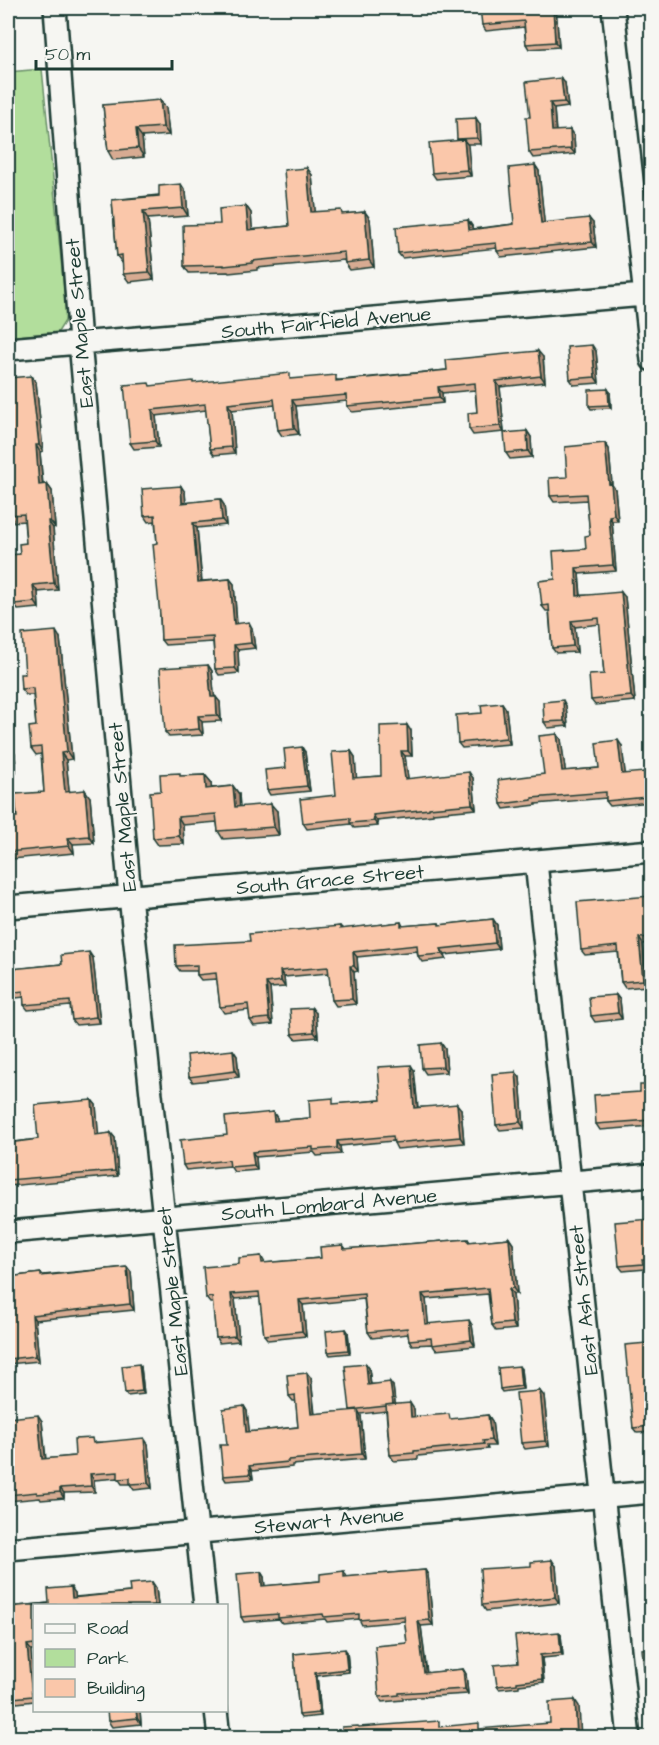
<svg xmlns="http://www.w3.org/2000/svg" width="659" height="1745" font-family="'Architects Daughter',sans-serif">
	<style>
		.green { fill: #b2de9c; stroke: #688e68; stroke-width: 1.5 }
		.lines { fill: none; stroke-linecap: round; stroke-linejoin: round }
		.minor-casing { stroke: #1f3d34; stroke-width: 26 }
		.minor { stroke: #f6f6f2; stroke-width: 21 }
		.wall { fill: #d7ab92; stroke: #1f3d34; stroke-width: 1.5 }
		.shaded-wall { fill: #af8b77; stroke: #1f3d34; stroke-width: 1.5 }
		.building { fill: #fac7aa; stroke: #1f3d34; stroke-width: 1.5 }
		.labels { text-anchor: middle; stroke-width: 4.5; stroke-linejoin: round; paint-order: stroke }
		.street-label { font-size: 20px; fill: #1f3d34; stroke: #f6f6f2 }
	</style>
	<rect width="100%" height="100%" fill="#f6f6f2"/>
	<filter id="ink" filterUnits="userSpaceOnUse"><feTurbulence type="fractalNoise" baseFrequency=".0167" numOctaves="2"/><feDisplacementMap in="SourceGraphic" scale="12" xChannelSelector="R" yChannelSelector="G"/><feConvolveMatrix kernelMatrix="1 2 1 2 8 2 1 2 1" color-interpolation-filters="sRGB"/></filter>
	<g filter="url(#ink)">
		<path class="green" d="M42,69l24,240 -1,12 -7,11 -50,5v-265z"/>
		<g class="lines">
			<defs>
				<path id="minor" d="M55,8l25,334 50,554 75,710
					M613,8l39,352
					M8,349l636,-54
					M536,862l93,876
					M8,907l644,-56
					M8,1232l644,-57
					M8,1549l644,-57
					M216,1710l3,28"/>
			</defs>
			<use href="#minor" class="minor-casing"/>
			<use href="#minor" class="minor"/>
		</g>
		<path class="wall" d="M556,8l3,39 -30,2 -3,-5 -2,-17 -38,4 -4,-6z
			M565,83l3,24 -14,2 2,22 18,5 1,18 -42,4 -4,-6 1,-35z
			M103,105l63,3 3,27 -27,2 2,20 -31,3 -5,-9z
			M480,124l1,20h-14l4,32 -35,3 -4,-6 26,-33 -1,-1z
			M535,165l4,6 5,52h49l3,24 -95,10 -4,-6v-3l-95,10 -4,-5 70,-33 4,6v3l42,-5z
			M307,168l5,7 3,37 29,2 21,-2 5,7 4,48 -24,3 -5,-7 -1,-3 -87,8v2l-28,3 -1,-1 -39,1 -5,-7 36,-42 26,-18 5,7 1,17 37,-4z
			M186,192l2,24 -40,3 6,60 -25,3 -6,-8v-10l-6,-8 -5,-56z
			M596,351l3,32 -25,2 -4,-6z
			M543,357l2,25 -45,5 4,45 -31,3 -4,-6 8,-17 -2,-22 -33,3 1,10 -50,5 -41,4 -5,-6v-5l-51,5 3,28 -17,2 -4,-6 -3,-25 -43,5 3,43 -21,2 -4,-6 -4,-39 -50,6 3,31 -25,2 -4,-6 22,-57 142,-7 46,1 107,-10z
			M8,378l28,4 7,69 -3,1 3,32h4l5,7 3,36 -2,1 5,62 -20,2 1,16 -21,2 -4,-6 6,-50 6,-11 -2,-22 -10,1 -4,-7 3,-62 -2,-33 -3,1z
			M610,392l1,16 -20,1 -2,-3z
			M527,431l4,6 1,20 -22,2 -4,-6z
			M605,443l4,6 3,36 3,4 3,32h-6l4,50 -37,3 2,21 44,2 10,104 -40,4 -4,-5 13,-26 -4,-50 -25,3 2,25 -21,1 -4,-5 -3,-37h-3l-4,-5 13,-27 31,-30 4,-14 -3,-35 -33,2 -4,-6 17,-19z
			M185,492l1,11 34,-4 4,6 2,20 -29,3 5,53 28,-2 4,5 3,40 15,4 3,20 -17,2 1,23 -20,2 -4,-6 -2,-27 -48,3 -4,-5 -4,-97 -2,-22 -7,1 -4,-6z
			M60,638l12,121 -6,1 3,31 21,6 4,46 -21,1 1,9 -62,6 -4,-6v-26h5l4,-10 27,-25 -3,-38 -5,1 -5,-7 5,-22 -3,-31h-7l-5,-6 4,-15z
			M208,665l4,6 2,26 6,5 1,19 -19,1 1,13 -34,2 -4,-5z
			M502,703l4,6 4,35 -48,4 -4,-5 24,-30z
			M566,706l2,20 -20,2 -4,-6z
			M411,731l1,25h-7l3,23 65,-1 3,31 -43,4v2l-56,6 1,5 -24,2 -3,-4 -44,5 -4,-6 33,-28 15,-44 4,6 1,21 25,-2z
			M557,734l4,5 4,32 34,-3 23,-22 3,28 23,4 3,24 -41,4 -4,-5v-3l-70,6v1l-32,4 -3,-5 43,-30z
			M8,751l7,2 1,18h-8z
			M305,752l5,39 -40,4 -3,-5 19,-22z
			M205,775l6,7v6l22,-2 6,8 1,13 37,4 2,24 -56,4 -5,-8 -1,-9 -34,3 1,19 -26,1 -5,-7 29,-62z
			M651,896v47l-8,1 4,42 -22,2 -4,-6 -3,-30 -33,3 -4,-5z
			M493,919l4,6 2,24 -54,6 1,4 -24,3 -4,-6 -1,-5 -60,6 1,14 -4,1 2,32 -20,2 -4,-6 -3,-27 -45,4 1,10 -15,1 3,36 -19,2 -4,-6 -1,-10 -25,3 -4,-6 -3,-28 -16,1 -4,-5v-4h-17l-4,-5 74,-25 90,-15 3,3 58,-7 2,4 36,-3 1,2z
			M93,958l7,65 -24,2 -4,-5 -2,-14 -42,4 -4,-5v-8l-16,2v-34l6,4 48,-5z
			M616,995l4,5 2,19 -27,3 -4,-6z
			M316,1013l2,24 -22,2 -4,-5z
			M441,1043l4,6 2,23 -21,2 -4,-6z
			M233,1050l4,6 2,21 -46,5 -4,-5z
			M414,1070l4,37 43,2 3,34 -67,6 -4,-8 -53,5 1,8 -24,2 -3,-4 -58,5 1,13 -23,2 -4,-6 -44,4 -3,-5 90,-53 4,6v3l33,-3 26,-14 45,-4z
			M520,1078l4,50 -24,2 -4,-5z
			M651,1078v48l-51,4 -4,-6 44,-32z
			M92,1100l4,5 2,30 13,-2 4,5 3,38 -110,10v-43l30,-4z
			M651,1219v47h-5v3l-23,2 -4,-5z
			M509,1238l4,6 4,50h-4l3,35 -20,2 -4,-6 -4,-31 -62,5 2,25 44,1 3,21 -39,4 -4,-6 -20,1 -3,-5 -1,-6 -36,4 -4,-6 -4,-33 -61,6 3,31 -38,4 -4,-5 -4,-38 -25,2 4,42 -20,2 -3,-5 -3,-35h-3l-4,-5 33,-34 22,-8 4,7 56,-5 22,-13 3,4 122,-10 2,3z
			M127,1267l4,5 3,38 -99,10 4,41 -31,3v-87l33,-4 2,2z
			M346,1329l2,3 2,21 -20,2 -2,-3z
			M647,1343l4,5v84l-14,1 -4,-5z
			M366,1364l3,4 2,16 22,2 2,18 19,5v8l39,2 35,-4 4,6 3,25h-8l1,3 -70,7v3l-24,2 -4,-6 -4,-44 -26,3 1,2 4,43 -73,6v2l-40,4 1,8 -27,2 -3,-5 4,-31 17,-39 3,5 2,21 49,-5 -2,-26h-3l-4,-5 22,-18 4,36 36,-3 -1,-1z
			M141,1367l3,27 -17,2 -2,-3z
			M521,1369l2,20 -21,3 -2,-3z
			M544,1396l5,50 -24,3 -4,-6z
			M8,1418l34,3 4,38 29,-3 20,-14 53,2 4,44 -18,2 -4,-6h-8l-4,-6 -24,2 1,12 -31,1v5l-23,2 -1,-2 -32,3z
			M556,1566l3,37 -73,8 -4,-6z
			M425,1570l3,5 5,50 -12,1 6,47 36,-4 3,5 2,20 -65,4v2l-21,2 -3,-5 28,-54 -2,-22 -43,4 -3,-6 -32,3 -2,-3 -43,4 -3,-4 -35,3 -3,-5 20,-45 3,5 1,9 55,-5 24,-10 3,6z
			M152,1582l4,6 2,17h-124v45h-3l3,37v14l-17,2 -4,-5 -2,-19h-3v-72l41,-4 26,-10v4l55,-5z
			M561,1635l2,21 -21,2 2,24 -25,3v2l-20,2 -2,-3 21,-23z
			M651,1648v26h-3l-4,-6z
			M347,1652l2,20 -32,4 4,40 -20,2 -2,-3 -5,-61z
			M140,1710l1,14 -29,3 -4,-6z"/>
		<path class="shaded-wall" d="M553,8h3l3,39 -4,-5z
			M561,78l4,5 3,24 -4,-5z
			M160,100l6,8 3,27 -6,-8z
			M550,103l4,6 2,28 -4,-6z
			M476,118l4,6 1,20 -4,-6z
			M136,129l6,8 2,20 -6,-9z
			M570,130l4,6 1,18 -4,-5z
			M464,140l4,5 3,31 -4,-6z
			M535,165l4,6 6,58 -4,-6z
			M307,168l5,7 4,45 -5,-8z
			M181,184l5,8 2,24 -5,-8z
			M246,206l5,7 2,24 -5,-7z
			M143,211l5,8 6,60 -5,-7z
			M365,212l5,7 4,48 -5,-7z
			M589,218l4,5 3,24 -4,-5z
			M468,220l4,6 1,9 -4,-5z
			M592,345l4,6 3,32 -4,-6z
			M538,351l5,6 2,25 -4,-6z
			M31,376l5,6 7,69 -4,-6z
			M496,381l4,6 4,45 -4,-6z
			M438,387l4,6 1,10 -4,-6z
			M608,389l2,3 1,16 -2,-3z
			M292,400l4,6 3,28 -5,-6z
			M228,404l4,6 3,43 -4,-6z
			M152,410l4,6 3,31 -4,-6z
			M527,431l4,6 1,20 -4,-6z
			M605,443l4,6 3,36 3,4 3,32 -4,-6 -5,-31z
			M36,445l4,7 3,39 -4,-6z
			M47,484l5,7 3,36 -5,-6z
			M181,486l4,6 1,16 -4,-5z
			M220,499l4,6 2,20 -4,-5z
			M609,516l3,5 4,50 -3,-6z
			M48,521l5,7 5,62 -4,-7z
			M193,523l4,5 5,59 -4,-5z
			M576,568l3,6 2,27 -4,-5z
			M230,579l4,5 3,45 -3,-5z
			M33,585l5,7 1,16 -4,-6z
			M621,592l4,5 10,104 -4,-5z
			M571,621l4,6 2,25 -4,-6z
			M249,622l3,6 3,20 -4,-5z
			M56,631l4,7 12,121 -5,-7z
			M234,645l4,5 1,23 -4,-5z
			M208,665l4,6 3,32 -4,-6z
			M216,697l4,5 1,19 -4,-6z
			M563,700l3,6 2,20 -4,-5z
			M502,703l4,6 4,35 -4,-6z
			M198,716l4,6 1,13 -4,-6z
			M407,725l4,6 1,25 -4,-5z
			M557,734l4,5 5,37 -4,-5z
			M618,740l4,6 4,34 -4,-6z
			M302,747l3,5 5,39 -3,-5z
			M13,750l2,3 1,18 -2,-3z
			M351,751l4,6 2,27 -4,-6z
			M401,751l4,5 4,29 -4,-6z
			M61,753l5,7 4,39 -5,-7z
			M469,772l4,6 3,31 -4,-5z
			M644,772l4,6 3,24 -4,-5z
			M205,775l6,7 1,14 -6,-7z
			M233,786l6,8 1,21 -5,-8z
			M85,790l5,7 4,46 -5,-7z
			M271,804l6,7 2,24 -5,-8z
			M373,815l4,6 1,5 -4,-5z
			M178,817l5,8 1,19 -5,-8z
			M68,838l5,6 1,9 -5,-7z
			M493,919l4,6 2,24 -4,-6z
			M639,938l4,6 4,42 -4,-6z
			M441,949l4,6 1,4 -4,-5z
			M89,952l4,6 7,65 -4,-6z
			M353,952l4,5 1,14 -4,-5z
			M350,966l4,6 2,32 -4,-5z
			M280,971l4,6 1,10 -4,-6z
			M266,983l4,5 3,36 -4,-6z
			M616,995l4,5 2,19 -4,-6z
			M312,1008l4,5 2,24 -4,-5z
			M441,1043l4,6 2,23 -4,-5z
			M233,1050l4,6 2,21 -4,-6z
			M411,1065l3,5 4,43 -4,-5z
			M516,1072l4,6 4,50 -4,-6z
			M92,1100l4,5 3,35 -4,-5z
			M457,1104l4,5 3,34 -4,-6z
			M273,1112l4,6 1,9 -4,-6z
			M111,1133l4,5 3,38 -3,-5z
			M337,1141l3,5 1,8 -4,-6z
			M252,1152l4,5 1,13 -3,-5z
			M509,1238l4,6 4,50 -4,-6z
			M127,1267l4,5 3,38 -4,-6z
			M509,1289l4,5 3,35 -4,-6z
			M231,1294l4,5 4,42 -4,-5z
			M422,1294l4,5 3,31 -4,-6z
			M299,1300l4,5 3,31 -4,-5z
			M32,1315l3,5 4,41 -4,-5z
			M469,1320l3,5 3,21 -4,-6z
			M346,1329l2,3 2,21 -2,-3z
			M647,1343l4,5v39l-1,-2z
			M139,1364l2,3 3,27 -2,-3z
			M366,1364l3,4 2,21 -3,-4z
			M519,1366l2,3 2,20 -2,-3z
			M307,1373l4,5 4,41 -4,-5z
			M390,1382l3,4 3,24 -3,-4z
			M540,1391l4,5 5,50 -4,-5z
			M410,1403l4,6 1,14 -4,-6z
			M244,1406l3,5 3,26 -4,-5z
			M358,1410l3,6 4,43 -3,-5z
			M38,1415l4,6 4,44 -4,-6z
			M488,1415l4,6 3,25 -4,-6z
			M144,1438l4,6 4,44 -4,-5z
			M249,1466l3,5 1,8 -3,-5z
			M90,1474l4,6 1,12 -4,-6z
			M60,1488l4,5v5l-4,-6z
			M552,1560l4,6 3,37 -4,-6z
			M425,1570l3,5 5,50 -4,-5z
			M261,1572l3,5 1,14 -3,-5z
			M152,1582l4,6 2,17h-4z
			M71,1587l4,6 1,10 -4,-5z
			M418,1621l3,5 6,52 -3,-5z
			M559,1632l2,3 2,21 -2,-3z
			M27,1645l4,5 3,37v12l-2,-3z
			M345,1649l2,3 2,20 -2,-3z
			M540,1655l2,3 2,24 -2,-3z
			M463,1669l3,5 2,20 -3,-5z
			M315,1673l2,3 4,40 -2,-3z
			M575,1700l4,6 2,31h-4z
			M136,1710h4l1,14 -4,-6z"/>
		<path class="building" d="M480,8h73l2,34 -29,2 -2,-23 -42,4z
			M561,78l3,24 -14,1 2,28 18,-1 1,19 -42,3 -3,-35h4l-4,-35z
			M160,100l3,27 -27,2 2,19 -30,3 -5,-46z
			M476,118l1,20 -20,1 -1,-20z
			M464,140l3,30 -35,3 -3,-30z
			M535,165l6,58 48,-5 3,24 -95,9 -1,-8 -98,10 -2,-26 72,-7 1,10 45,-6 -5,-56z
			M307,168l4,44 30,-2 1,4 23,-2 4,48 -24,3 -1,-11 -92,9v2l-28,3v-1l-40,1 -1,-41 37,-1 -1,-15 27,-3 2,24 41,-4 -5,-56z
			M181,184l2,24 -40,3 6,61 -26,2 -1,-19 -5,1 -5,-56 47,-4v-10z
			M592,345l3,32 -25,2 -3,-32z
			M538,351l3,25 -45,5 4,45 -31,3 -1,-16 9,-1 -2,-29 -37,4 1,10 -50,5 -42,4 -1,-11 -54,5 2,28 -16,2 -4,-31 -46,5 3,43 -21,2 -5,-45 -53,6 3,31 -25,2 -6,-58 25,-2 1,3 43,-5v2l97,-10v6l46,-4v6l111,-11 -1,-10z
			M31,376l8,69h-3l3,40 8,-1 3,37h-2l6,62 -21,2 2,17 -21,2 -5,-49 11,-1 -1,-10 7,-1 -2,-29 -14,1 -2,-22v-40h5l-3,-40 -2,1v-36z
			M608,389l1,16 -20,1v-16z
			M527,431l1,20 -22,2 -2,-20z
			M605,443l4,41 2,-1 3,32 -5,1 4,49 -37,3 1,28 44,-4 10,104 -40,4 -2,-25 15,-1 -5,-56 -28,3 2,25 -21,2 -3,-43 -7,1 -3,-25 16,-2 -2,-28 33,-2 -1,-13 5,-1 -4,-41 -36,2 -1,-18 18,-1 -2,-30z
			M181,486l1,17 38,-4 2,21 -29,3 5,59 32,-3 4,45 15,-2 2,21 -17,2 1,23 -20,1 -2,-32 -52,3 -1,-25 -7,-71 4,-1 -2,-28 -11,1 -2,-27z
			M56,631l11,121 -6,1 4,39 20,-2 4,46 -21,2 1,8 -61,6v-25h5l-1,-10h5l-2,-23 29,-2 -3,-45 -10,1 -2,-21 7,-1 -3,-38 -12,1 -1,-15h5l-3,-40z
			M208,665l3,32h5l1,18 -19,1 1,13 -34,3 -5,-64z
			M563,700l1,21 -20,1 -1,-20z
			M502,703l4,35 -48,5 -2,-28 26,-2 -1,-8z
			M407,725l1,26h-7l4,28 64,-7 3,32 -43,4v1l-56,6 1,6 -24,2v-5l-47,5 -3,-24 36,-4 -4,-43 19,-1 2,27 28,-2 -1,-50z
			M557,734l5,37 37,-3 -3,-25 22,-3 4,34 22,-2 3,25 -41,4v-9l-74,6v2l-31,4 -3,-24 46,-6 -5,-38z
			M302,747l5,39 -40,4 -2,-20 21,-2 -2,-19z
			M13,750l1,18h-6v-17z
			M180,773v3l25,-1 1,14 27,-3 2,21 36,-3 3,23 -56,4 -2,-17 -38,3 1,19 -26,2 -3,-46 11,-1 -1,-17z
			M651,896v41l-12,1 4,42 -22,2 -3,-36 -37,4 -4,-48z
			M493,919l2,24 -54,6 1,5 -24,2 -1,-11 -64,7 1,14h-4l2,33 -20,1 -4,-33 -48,4 1,10 -15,2 3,35 -19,2 -2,-16 -28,3 -4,-34 -19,2v-10l-21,1 -1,-21 75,-4 -1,-7 91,-8v3l61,-7v4l38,-3v2z
			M89,952l7,65 -24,3 -2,-19 -46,4 -1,-14 -15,2v-28l3,-1v5l51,-5 -1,-9z
			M616,995l2,18 -27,3 -2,-19z
			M312,1008l2,24 -22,2 -2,-25z
			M441,1043l2,24 -21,1 -2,-23z
			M233,1050l2,21 -46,6 -2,-22z
			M411,1065l3,43 43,-4 3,33 -66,6 -1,-7 -56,5v7l-24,2v-3l-61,5 2,13 -24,2 -1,-7 -46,5 -3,-25 47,-5 -2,-18 48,-5 1,9 36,-3 -1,-18 24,-2v6l48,-4 -3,-33z
			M516,1072l4,50 -24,3 -4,-51z
			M646,1078h5v42l-55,4 -2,-29 46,-3v-7h7z
			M92,1100l3,35 16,-2 4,38 -107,9v-37l30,-4 -3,-34z
			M651,1219v41h-9l1,4 -24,2 -4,-44z
			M509,1238l4,50 -4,1 3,34 -20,2 -4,-37 -66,6 3,30 44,-4 2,20 -39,5 -1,-7 -22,2 -2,-12 -39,4 -4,-38 -65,6 3,31 -38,4 -5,-43 -28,2 4,42 -19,2 -4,-41 -6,1 -3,-31 36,-3v-6l22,-2 1,7 59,-5 -1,-11 23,-2 1,4 124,-10v3z
			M127,1267l3,37 -98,11 3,41 -27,3v-82l33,-4v3z
			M346,1329l2,21 -20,2 -2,-21z
			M647,1343l3,42h1v41l-18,2 -8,-83z
			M139,1364l3,27 -17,2 -3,-27z
			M366,1364l2,21 22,-3 3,22 -7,1v1l-36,4 -5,-44z
			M519,1366l2,20 -21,3 -2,-21z
			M307,1373l4,41 47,-4 4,44 -74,6v2l-39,4 1,8 -27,2 -3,-31h7l-4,-36 21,-3 2,26 52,-5 -3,-32 -6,1 -2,-21z
			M540,1391l5,50 -24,2 -5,-50z
			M410,1403l1,14 38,-3 1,5 38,-4 3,25 -8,1 1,3 -70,7v2l-24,2 -4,-50z
			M38,1415l4,44 33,-3 -1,-17 18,-1 1,5 51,-5 4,45 -18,1v-6l-12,1v-7l-28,2 1,12 -31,2v4l-23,2v-2l-29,3v-77z
			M552,1560l3,37 -73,8 -2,-36 51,-3v-4z
			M425,1570l4,50 -11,1 6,52 39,-4 2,20 -66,4v2l-20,2 -4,-51 32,-3 -3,-27 -45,4v-6l-35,3 -1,-3 -45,4v-4l-37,3 -4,-43 24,-2 1,14 58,-5v-7l24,-3v6z
			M152,1582l2,23h-120v39l-7,1 5,51 -19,2 -2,-25h-3v-66l41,-4 -1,-14 23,-2 1,11 58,-6 -1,-8z
			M559,1632l2,21 -21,2 2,24 -25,3v2l-20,2 -3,-21 24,-2 -3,-27z
			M651,1648v20h-7l-2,-19z
			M345,1649l2,20 -32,4 4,40 -20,2 -5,-61z
			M575,1700l2,37h-246h11v-10l16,-1 1,1 80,-6v6l40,-4v6l71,-6 -1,-21z
			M107,1710h29l1,8 -29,3z"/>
	</g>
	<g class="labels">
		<g class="street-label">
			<text transform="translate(326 322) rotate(-5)" y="7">South Fairfield Avenue</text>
			<text transform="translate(79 323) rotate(-95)" y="7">East Maple Street</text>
			<text transform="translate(122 807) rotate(-95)" y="7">East Maple Street</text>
			<text transform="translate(330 879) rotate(-5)" y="7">South Grace Street</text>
			<text transform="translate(329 1204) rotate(-5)" y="7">South Lombard Avenue</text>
			<text transform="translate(172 1291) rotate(-96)" y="7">East Maple Street</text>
			<text transform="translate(583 1300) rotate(-96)" y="7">East Ash Street</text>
			<text transform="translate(329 1520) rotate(-5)" y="7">Stewart Avenue</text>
		</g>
	</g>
	<rect width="659" height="1745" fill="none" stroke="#f6f6f2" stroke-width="30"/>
	<rect x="15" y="15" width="629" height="1715" fill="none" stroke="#1f3d34" stroke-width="2" filter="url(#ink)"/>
	<rect x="33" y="1604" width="195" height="108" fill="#f6f6f2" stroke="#a0aca6" stroke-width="1.5"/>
	<rect x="45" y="1624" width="30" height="9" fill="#f6f6f2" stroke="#a0aca6" stroke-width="1.5"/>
	<text x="87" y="1634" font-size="18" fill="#1f3d34">Road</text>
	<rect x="45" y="1649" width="30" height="18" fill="#b2de9c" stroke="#a0aca6" stroke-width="1.5"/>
	<text x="87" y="1664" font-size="18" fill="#1f3d34">Park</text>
	<rect x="45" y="1679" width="30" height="18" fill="#fac7aa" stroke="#a0aca6" stroke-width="1.5"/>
	<text x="87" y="1694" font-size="18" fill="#1f3d34">Building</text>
	<path d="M36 60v9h136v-9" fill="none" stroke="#1f3d34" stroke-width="3"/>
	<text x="45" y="60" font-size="18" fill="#1f3d34" stroke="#f6f6f2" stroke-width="4.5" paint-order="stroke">50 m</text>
</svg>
